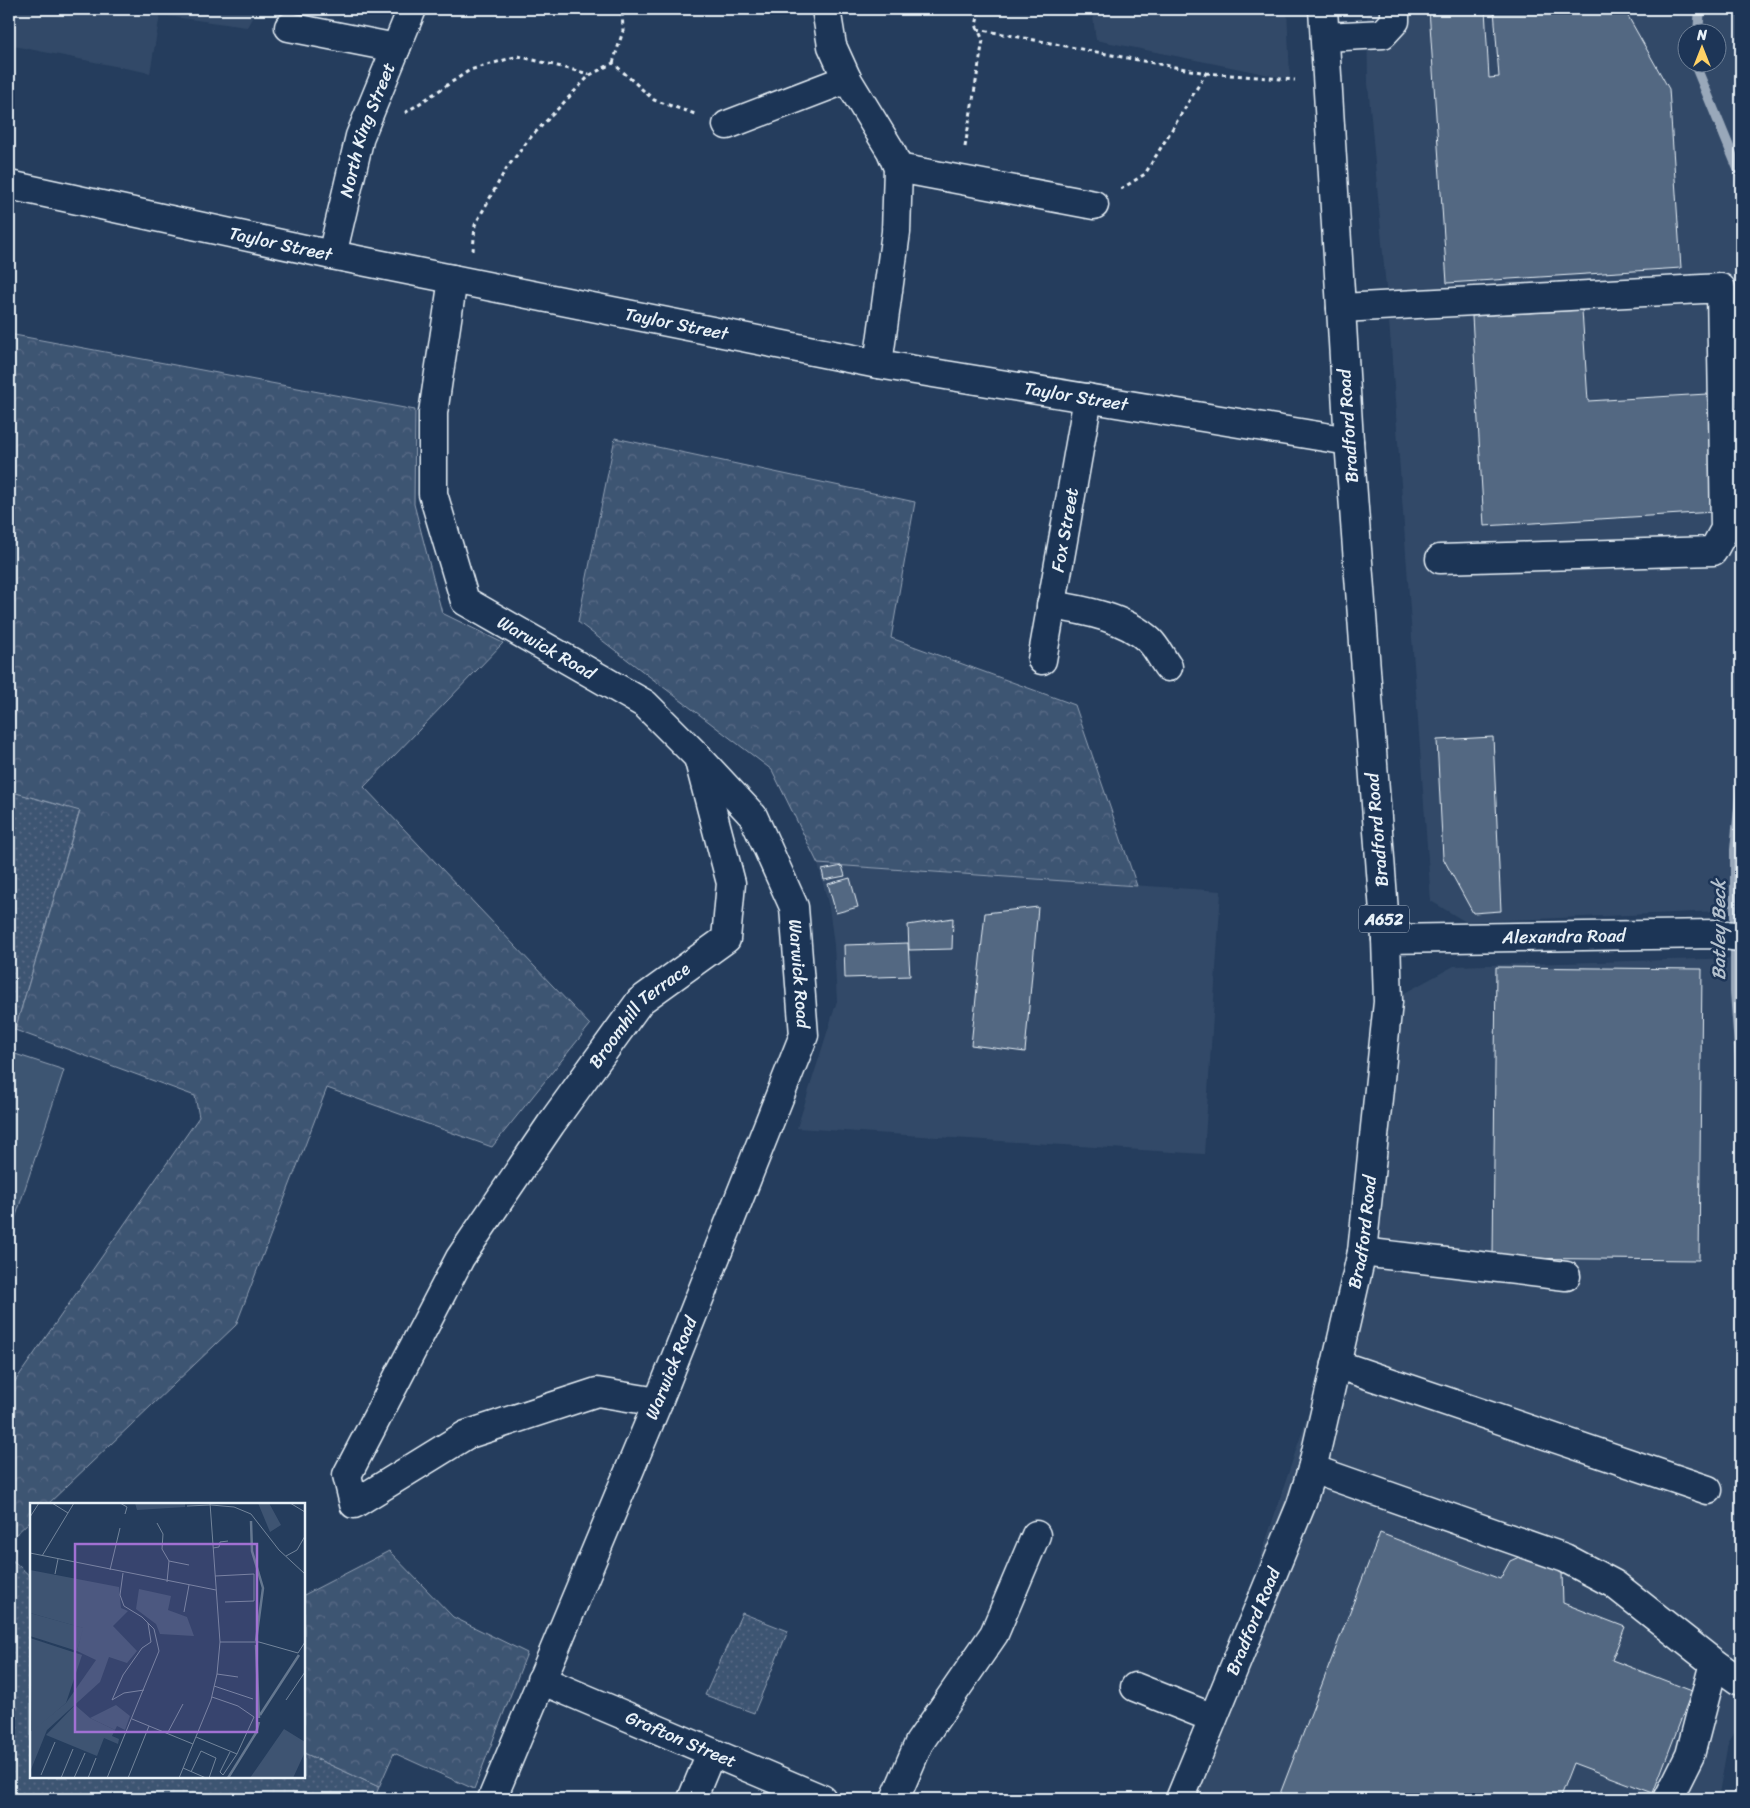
<svg xmlns="http://www.w3.org/2000/svg" width="1750" height="1808" font-family="Sriracha,sans-serif">
	<style>
		.built { fill: #334a68; fill-rule: evenodd }
		.grass { fill: url(#grass-dots); stroke: #93a2b5 }
		.forest { fill: url(#forest-crowns); stroke: #93a2b5 }
		.pitch { fill: #3e5472; stroke: #93a2b5 }
		.lines { fill: none; stroke-linecap: round; stroke-linejoin: round }
		.stream { stroke: #99a8ba; stroke-width: 10 }
		.building { fill: #536782; stroke: #e8f1f8 }
		.minor-casing { stroke: #e8f1f8; stroke-width: 31 }
		.major-casing { stroke: #e8f1f8; stroke-width: 31 }
		.path { stroke: #e8f1f8; stroke-width: 3; stroke-dasharray: 4 4; stroke-linecap: butt }
		.minor { stroke: #1d3557; stroke-width: 28 }
		.major { stroke: #1d3557; stroke-width: 28 }
		.labels { text-anchor: middle; stroke-width: 5; stroke-linejoin: round; paint-order: stroke }
		.shield { fill: #1d3557; stroke: #abb9c8; stroke-width: 1 }
		.shield-label { font-size: 16px; font-weight: bold; fill: #e8f1f8 }
		.street-label { font-size: 18px; fill: #e8f1f8; stroke: #1d3557 }
		.water-label { font-size: 19px; font-style: italic; fill: #b4c1ce; stroke: #1d3557 }
		.inset-river { fill: none; stroke: #657890; stroke-width: 2.5 }
		.inset-road { fill: none; stroke: #73859b; stroke-width: 1 }
		.view { fill: #a171d3; fill-opacity: 0.15; stroke: #a171d3; stroke-width: 2.5 }
		.inset-edge { fill: none; stroke: #e8f1f8; stroke-width: 2.5 }
	</style>
	<defs>
		<pattern id="grass-dots" width="8" height="8" patternUnits="userSpaceOnUse" patternTransform="scale(1.25)"><rect width="8" height="8" fill="#3e5472"/><path d="M2 2h.1M6 6h.1" fill="none" stroke="#5a6d87" stroke-width="1.8" stroke-linecap="round"/></pattern>
		<pattern id="forest-crowns" width="20" height="18" patternUnits="userSpaceOnUse" patternTransform="scale(1.25)"><rect width="20" height="18" fill="#3e5472"/><path d="M2 6a3 3 0 1 1 6 0M12 15a3 3 0 1 1 6 0" fill="none" stroke="#5a6d87"/></pattern>
	</defs>
	<rect width="100%" height="100%" fill="#253d5d"/>
	<filter id="ink" filterUnits="userSpaceOnUse"><feTurbulence type="fractalNoise" baseFrequency=".02" numOctaves="2"/><feDisplacementMap in="SourceGraphic" scale="10" xChannelSelector="R" yChannelSelector="G"/><feConvolveMatrix kernelMatrix="1 2 1 2 8 2 1 2 1" color-interpolation-filters="sRGB"/></filter>
	<g filter="url(#ink)">
		<path class="built" d="M9,9h248l-10,18 -87,-12 -10,58 -141,-28z
			M1092,9h195l3,70 -194,-39z
			M1367,9h374v901l-275,12 -35,-21 -40,-556 -23,-262zM1688,32h30v30h-30z
			M818,864l403,27 -17,263 -407,-26 40,-127 -3,-56 -5,-38z
			M1741,958v765l-13,20 -10,56h-538l182,-547 26,-250 66,-36z"/>
		<path class="grass" d="M9,791l71,19 -65,220 -6,-2z
			M9,1557l22,20v200h273v-24l75,34 -5,12h-365z
			M742,1613l46,18 -34,82 -49,-18z"/>
		<path class="forest" d="M9,334l406,76 -1,94 28,109 61,30 -139,144 226,238 -98,122 -165,-59 -91,237 -188,179h-17v16l-22,21v-151l190,-273 -4,-21 -180,-66 65,-219 -71,-20z
			M615,438l300,64 -24,136 184,67 62,181 -319,-22 -46,-94 -194,-148z
			M389,1551l64,66 74,36 -53,136 -80,-36 -15,34 -75,-34v-158z"/>
		<path class="pitch" d="M9,1052l55,18 -55,167z"/>
		<g class="lines">
			<path class="stream" d="M1698,32l2,-23
				M1694,62l47,114
				M1741,786l-6,64v142l6,82"/>
		</g>
		<path class="building" d="M1429,9h56l4,69 10,-1 -5,-68h130l45,80 12,179 -234,15z
			M1582,310l6,91 119,-7 7,118 -230,14 -12,-210z
			M1493,737l8,174 -28,2 -30,-55 -6,-118z
			M842,866l3,10 -21,4 -2,-10z
			M850,878l8,29 -22,6 -8,-29z
			M1038,907l-13,145 -54,-7 14,-132z
			M953,918l-1,31 -43,1 -1,-25z
			M908,943l2,33 -65,2 -1,-33z
			M1496,967l206,2 -3,291 -206,-2z
			M1380,1533l120,46 10,-18 18,-8 17,4 17,16 1,30 62,24 -13,33 80,31 -39,102 -80,-30 -14,36h-281z"/>
		<g class="lines">
			<defs>
				<g id="minor">
					<path d="M826,9l6,37 15,33 44,72 7,17 -2,64 -18,132"/>
					<path d="M289,27l107,21"/>
					<path d="M1325,37l58,-3 12,-13v-12"/>
					<path d="M727,125l120,-46"/>
					<path d="M898,168l196,37"/>
					<path id="s1" d="M9,185l323,70 546,109 471,77"/>
					<path id="s2" d="M332,255l28,-119 52,-127"/>
					<path id="s3" d="M453,279l-20,134v81l32,107 180,103 53,53 55,59 41,91 10,128 -146,367 -166,397"/>
					<path d="M1341,308l380,-20 4,241 -12,22 -273,8"/>
					<path d="M1051,605c33,5 75,13 99,36 7,7 12,18 18,26"/>
					<path id="s4" d="M1042,660l46,-262"/>
					<path id="s5" d="M1386,939l330,-5 25,3"/>
					<path d="M1362,1252l204,24"/>
					<path d="M1336,1364l372,126"/>
					<path id="s6" d="M658,1402l-61,-10 -131,43 -112,69 -7,-29 113,-217 91,-134 89,-123 86,-62 5,-56 -32,-122"/>
					<path d="M1312,1469l253,89 49,26 100,79 -24,92 -22,44"/>
					<path d="M1714,1663l24,17 3,1"/>
					<path id="s7" d="M541,1680l281,119"/>
					<path d="M1135,1687l78,31"/>
					<path d="M692,1799l19,-46"/>
					<path d="M895,1799l24,-56 75,-109 42,-99"/>
				</g>
				<g id="major">
					<path id="s8" d="M1180,1799l121,-294 11,-36 50,-217 26,-250 -2,-63 -37,-498 -26,-432"/>
				</g>
			</defs>
			<use href="#minor" class="minor-casing"/>
			<use href="#major" class="major-casing"/>
			<path class="path" d="M977,29l229,44 -61,101 -24,15
				M613,63l10,-32 -1,-22
				M1206,73l89,7
				M405,113l65,-43 48,-14 71,18
				M965,147l18,-107 -7,-15 4,-16
				M473,251l2,-26 31,-56 25,-32 59,-62 23,-12 41,37 44,15"/>
			<use href="#minor" class="minor"/>
			<use href="#major" class="major"/>
		</g>
	</g>
	<g class="labels">
		<rect class="shield" x="1359" y="905.5" width="50" height="27" rx="4"/>
		<g class="shield-label">
			<text x="1384" y="925">A652</text>
		</g>
		<g class="street-label">
			<text dy="6" stroke="none"><textPath href="#s2" startOffset="130">North King Street</textPath></text>
			<text dy="6" stroke="none"><textPath href="#s1" startOffset="278">Taylor Street</textPath></text>
			<text dy="6" stroke="none"><textPath href="#s1" startOffset="682">Taylor Street</textPath></text>
			<text dy="6" stroke="none"><textPath href="#s1" startOffset="1088">Taylor Street</textPath></text>
			<text transform="translate(1348 426) rotate(-94)" y="6">Bradford Road</text>
			<text dy="6" stroke="none"><textPath href="#s4" startOffset="132">Fox Street</textPath></text>
			<text dy="6" stroke="none"><textPath href="#s3" startOffset="422">Warwick Road</textPath></text>
			<text transform="translate(1377 830) rotate(-95)" y="6">Bradford Road</text>
			<text dy="6" stroke="none"><textPath href="#s5" startOffset="178">Alexandra Road</textPath></text>
			<text dy="6" stroke="none"><textPath href="#s3" startOffset="858">Warwick Road</textPath></text>
			<text dy="6" stroke="none"><textPath href="#s6" startOffset="909">Broomhill Terrace</textPath></text>
			<text dy="6" stroke="none"><textPath href="#s8" startOffset="598">Bradford Road</textPath></text>
			<text transform="translate(671 1368) rotate(-68)" y="6">Warwick Road</text>
			<text dy="6" stroke="none"><textPath href="#s8" startOffset="192">Bradford Road</textPath></text>
			<text dy="6" stroke="none"><textPath href="#s7" startOffset="152">Grafton Street</textPath></text>
		</g>
		<g class="water-label">
			<text transform="translate(1718 930) rotate(-90)" y="7">Batley Beck</text>
		</g>
	</g>
	<g transform="translate(30 1503)">
		<rect width="275" height="275" fill="#253d5d"/>
		<path d="M105,0h50v4l-48,3zM228,0h11l12,22 -11,7zM0,110l54,15 -7,23 -47,-15zM45,202l15,13 25,12 -3,6 7,3 -1,5 -14,-6 -7,18 -51,-21z" fill="#3e5472"/>
		<path d="M0,67l89,17 2,21 7,3 -15,15 24,25 -10,12 -18,-6 -9,25 -53,48 -17,42v-40l36,-29 30,-43 -19,-9 6,-23 -53,-15zM109,86l32,7 -3,14 19,7 7,19 -34,-2 -4,-10 -20,-15zM86,202l14,11 -5,14 -8,-4 -2,4 -25,-12zM254,226l21,13v10l-12,26h-43z" fill="#3e5472"/>
		<path d="M0,135l52,17 -16,48 -34,29z" fill="#3e5472"/>
		<path class="inset-river" d="M221,18l1,30 11,37 -7,53M226,142l3,73M230,212l39,-60M198,275l28,-45 3,-11"/>
		<path class="inset-road" d="M22,0l16,10M90,0l7,4 -2,7M260,0l15,9M181,2l23,2 17,7 28,36 26,24M157,3l24,-1M0,14l9,-14M127,20l6,11 -1,15 7,12 -2,21M183,45l6,-1 1,-5 8,-1M0,50l186,37M12,53l32,-53M256,53l11,-6 8,-14M139,58l20,4M80,67l10,-42M25,71l3,-15M185,73l39,-2v27l-29,1M154,109l5,-27M190,139h39l39,11 7,-11M187,171l21,3M184,183l39,13M114,187l-20,3 -12,7 11,-25 19,-27 9,-6 -3,-19M182,194l26,9 16,11 -17,37 -14,21M256,197l19,-28M102,216l61,25M137,231l16,-30M166,234l41,17M153,265l23,10M161,269l10,-21 15,7 -7,20M11,272l14,-33M193,272l-3,-3 10,-20M31,275l12,-29M44,275l11,-25M58,275l8,-20M77,275l52,-127 -5,-22 -12,-12 -18,-11 -4,-11 3,-22M98,275l21,-52M149,275l32,-78 6,-26 3,-32 -10,-139"/>
		<path class="view" d="M45,41h182v188h-182z"/>
		<rect width="275" height="275" class="inset-edge"/>
	</g>
	<rect width="1750" height="1808" fill="none" stroke="#1d3557" stroke-width="30"/>
	<rect x="15" y="15" width="1720" height="1778" fill="none" stroke="#e8f1f8" stroke-width="2" filter="url(#ink)"/>
	<g transform="translate(1702 48)"><circle r="24" fill="#1d3557" stroke="#6e8097"/>
	<path d="M0-4L9 19L0 12L-9 19Z" fill="#ffd166"/>
	<text y="-8" font-size="14" font-weight="bold" text-anchor="middle" fill="#e8f1f8">N</text>
	</g>
</svg>
